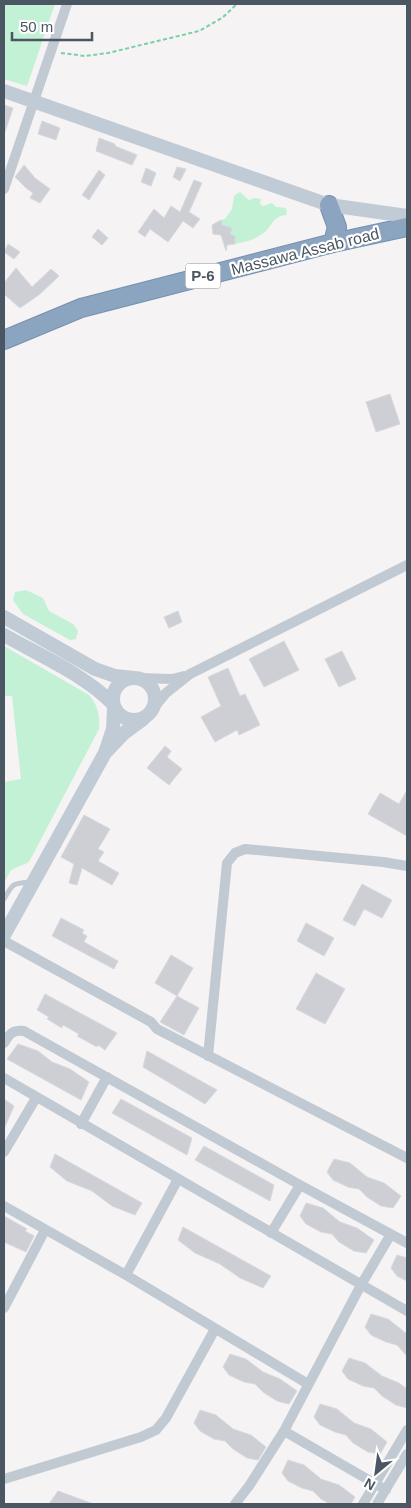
<svg xmlns="http://www.w3.org/2000/svg" width="411" height="1508" font-family="Arial,sans-serif">
	<style>
		.green { fill: #c3f1d5 }
		.building { fill: #cdcfd5; stroke: #d7d9de }
		.lines { fill: none; stroke-linecap: round; stroke-linejoin: round }
		.highway-casing { stroke: #7690ad; stroke-width: 20 }
		.path { stroke: #7ad0a6; stroke-width: 2; stroke-dasharray: 4 2.5; stroke-linecap: butt }
		.lane { stroke: #c1cad2; stroke-width: 5 }
		.street { stroke: #c1cad2; stroke-width: 10 }
		.secondary { stroke: #c1cbd6; stroke-width: 14 }
		.highway { stroke: #8ba5c1; stroke-width: 18 }
		.labels { text-anchor: middle; stroke-width: 4.5; stroke-linejoin: round; paint-order: stroke }
		.shield { fill: #fff; stroke: #808990; stroke-width: 1 }
		.shield-label { font-size: 15px; font-weight: bold; fill: #4a5661 }
		.street-label { font-size: 16px; fill: #4a5661; stroke: #fff }
	</style>
	<rect width="100%" height="100%" fill="#f5f3f3"/>
	<path class="green" d="M4,4h51l-28,82 -23,-7z
		M240,192l9,8 6,-2 6,1 -1,5 3,2 9,-3 4,4 10,1 1,7c-16,1 -14,12 -25,19 -8,6 -17,8 -27,10v-8l-5,-2 2,-6 -10,-3 -1,-5 4,-1 7,-10 2,-13z
		M26,590l17,8 6,13 24,13 5,7 -2,8 -6,1 -47,-26 -10,-14 2,-8z
		M4,646l85,49c9,11 11,20 10,34l-70,133 -18,8 -7,13v-101l17,-3 -9,-83h-8z"/>
	<path class="building" d="M4,105l9,3 -8,24 -1,-1z
		M42,121l18,7 -4,12 -18,-6z
		M99,138l16,6v2l22,9 -5,10 -36,-14z
		M24,165l11,13 15,11 -10,14 -10,-5 3,-5 -7,-5 -11,-11z
		M177,167l9,2 -6,12 -7,-4z
		M146,168l10,5 -5,13 -10,-4z
		M99,170l6,5 -16,25 -7,-5z
		M194,180l8,3 -13,29 11,7 -7,9 -10,-7 -15,21 -18,-13 -5,8 -7,-5 16,-23 10,9 7,-12 9,6z
		M221,220l1,5 10,3 -2,6 5,2v8l-8,1 -1,6 -5,-16 -8,-1 -1,-9z
		M98,229l10,9 -6,7 -10,-8z
		M8,244l12,8 -6,7 -10,-7z
		M16,268l16,19 19,-18 8,7 -19,18 -20,14 -16,-14v-11z
		M390,394l10,30 -24,8 -10,-30z
		M178,611l4,11 -13,6 -5,-11z
		M284,641l15,29 -35,17 -15,-28z
		M342,651l14,28 -17,8 -14,-28z
		M228,668l12,28 5,-2 15,31 -21,10 -2,-5 -22,12 -14,-25 20,-11 -13,-29z
		M165,746l6,5 -4,6 15,12 -13,16 -22,-17z
		M407,790v46l-39,-22 12,-21 19,11z
		M84,815l26,14 -12,20 6,3 -6,9 21,12 -7,12 -30,-17 -5,17 -8,-2 5,-19 -13,-7z
		M362,884l30,16 -10,18 -18,-9 -9,17 -12,-6z
		M61,918l23,12 -2,3 5,3 -3,6 34,19 -4,8 -62,-33z
		M306,923l28,15 -10,18 -27,-15z
		M171,955l22,13 -16,28 -22,-13z
		M316,973l29,16 -20,35 -29,-15z
		M45,994l72,39 -12,17 -7,-5 -1,2 -20,-11 2,-2 -16,-9 -1,3 -15,-9 2,-2 -12,-7z
		M177,996l22,12 -15,27 -24,-13z
		M18,1044l20,7 14,11 18,7 19,13 -8,18 -74,-41z
		M147,1051l70,39 -12,14 -62,-37z
		M4,1099l10,7 -10,23z
		M121,1099l71,39 -5,17 -75,-42z
		M204,1146l70,39 -4,16 -75,-41z
		M55,1154l87,49 -7,12 -23,-9 -20,-15 -25,-10 -17,-14z
		M334,1159l16,4 17,14 17,6 17,13 -8,12 -12,-2 -14,-9 -8,-8 -11,-2 -15,-7 -6,-8z
		M306,1203l17,5 17,14 17,6 17,12 -8,13 -12,-2 -15,-9 -7,-8 -11,-2 -15,-8 -6,-8z
		M4,1216l23,13 -2,2 9,5 -8,16 -22,-10z
		M183,1227l88,49 -8,12 -23,-10 -20,-14 -25,-11 -17,-13z
		M397,1255l10,3v23l-10,-5 -6,-8z
		M371,1314l17,5 19,15v22l-10,-11 -11,-3 -15,-7 -6,-8z
		M230,1354l16,5 17,13 17,7 17,12 -8,13 -12,-3 -14,-9 -8,-8 -11,-2 -15,-7 -6,-8z
		M349,1358l16,5 17,13 17,7 8,6v19l-11,-3 -14,-9 -8,-8 -11,-2 -15,-7 -6,-8z
		M320,1404l17,5 17,14 17,6 16,13 -7,12 -12,-2 -15,-9 -7,-8 -11,-3 -15,-7 -6,-8z
		M200,1410l16,5 17,14 18,6 15,12 -8,13 -11,-2 -14,-9 -8,-8 -11,-2 -14,-8 -6,-8z
		M288,1460l16,5 17,14 18,6 16,12 -4,7h-21l-9,-5 -8,-8 -11,-3 -14,-7 -6,-8z
		M58,1491l33,12v1h-42z"/>
	<g class="lines">
		<defs>
			<path id="highway" d="M329,205l8,22 -4,16
				M4,340l77,-32 252,-65 74,-16"/>
		</defs>
		<use href="#highway" class="highway-casing"/>
		<path class="path" d="M61,53l24,3 23,-3 91,-22 23,-13 15,-14"/>
		<path class="lane" d="M4,899c9,-16 9,-16 27,-17"/>
		<path class="street" d="M4,189l63,-185
			M139,678l33,1 12,-3
			M152,710l14,-17 24,-19 217,-109
			M4,941l147,81 6,7 250,129
			M4,1043c6,-10 9,-13 20,-12l276,154 107,58
			M208,1056l19,-193 8,-10 10,-4 138,13 24,4
			M4,1078l403,233
			M81,1124l26,-47
			M4,1152l32,-54
			M4,1206l122,69 182,109
			M271,1233l29,-48
			M126,1275l52,-96
			M4,1308l41,-78
			M284,1431l102,59
			M4,1479l137,-42 15,-7 10,-12 49,-89
			M235,1504l14,-18 35,-55 77,-146 30,-51
			M363,1504l44,-74
			M377,1504l30,-50"/>
		<path class="secondary" d="M4,91l325,114 78,11
			M4,617l91,52 20,7 19,2
			M4,635c35,20 81,40 109,69
			M113 699a21 21 0 1 1 42 0a21 21 0 1 1-42 0Z
			M107,751l17,-18 19,-14
			M4,935l101,-182 8,-24 1,-21"/>
		<use href="#highway" class="highway"/>
	</g>
	<g class="labels">
		<rect class="shield" x="185.5" y="263.5" width="35" height="25" rx="4"/>
		<g class="shield-label">
			<text x="203" y="281">P-6</text>
		</g>
		<g class="street-label">
			<text transform="translate(305 251) rotate(-14)" y="6">Massawa Assab road</text>
		</g>
	</g>
	<rect width="411" height="1508" fill="none" stroke="#4a5661" stroke-width="10"/>
	<g transform="translate(376 1473) rotate(209)" stroke="#ffffff" stroke-width="4" paint-order="stroke">
	<path d="M0-4L9 19L0 12L-9 19Z" fill="#4a5661"/>
	<text y="-8" font-size="14" font-weight="bold" text-anchor="middle" fill="#4a5661">N</text>
	</g>
	<path d="M12 32v8h80v-8" fill="none" stroke="#4a5661" stroke-width="2.5"/>
	<text x="20" y="32" font-size="15" fill="#4a5661" stroke="#ffffff" stroke-width="4" paint-order="stroke">50 m</text>
</svg>
